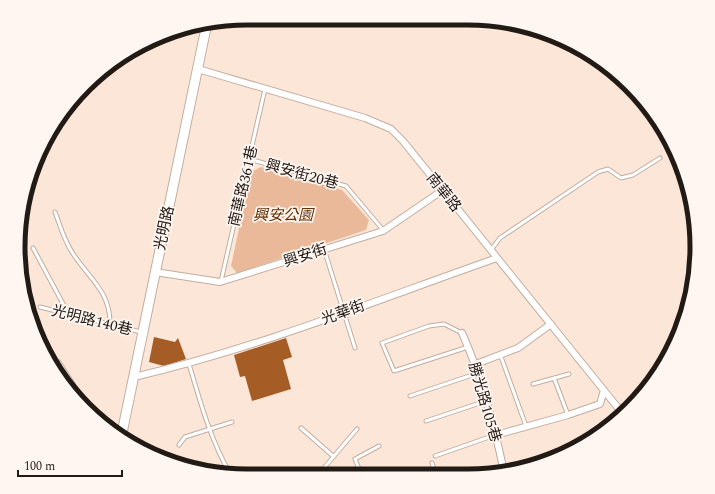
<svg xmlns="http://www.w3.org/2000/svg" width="715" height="494" font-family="Spectral,'Noto Sans TC',serif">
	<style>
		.green { fill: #eab99a }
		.building { fill: #a65d25 }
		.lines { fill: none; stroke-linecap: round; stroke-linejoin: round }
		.lane-casing { stroke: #c2ada0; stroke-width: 5 }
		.street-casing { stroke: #c2ada0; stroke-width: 8 }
		.secondary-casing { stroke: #c2ada0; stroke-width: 11 }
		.lane { stroke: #fff; stroke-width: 3 }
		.street { stroke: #fff; stroke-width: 6 }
		.secondary { stroke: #fff; stroke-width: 9 }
		.labels { text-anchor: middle; stroke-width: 3.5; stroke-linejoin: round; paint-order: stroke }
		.street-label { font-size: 15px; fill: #221a15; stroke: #fff6f1 }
		.park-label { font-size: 15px; font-style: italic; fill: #633005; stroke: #fff6f1 }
		.rim { fill: none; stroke: #221a15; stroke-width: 5 }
	</style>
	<rect width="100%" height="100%" fill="#fce6d8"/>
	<path class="green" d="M261,167l81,23 27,30 -3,10 -129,43 -6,-7 20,-94z"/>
	<path class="building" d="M154,337l21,5 3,-4 8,21 -22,7 -15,-4z
		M286,338l6,19 -9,3 8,29 -39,12 -7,-25 -5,1 -6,-22z"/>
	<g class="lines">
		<defs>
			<path id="lane" d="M249,159l97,27 37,44
				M55,212c5,13 9,28 17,40 16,26 39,39 38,73
				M33,248l35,65
				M324,249l31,99
				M491,250l9,-12 98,-66 10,-3 13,9 12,-3 27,-17
				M221,281l44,-192
				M40,307l101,25
				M462,333l-18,-9 -15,2 -47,17 12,28 74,-24
				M500,354l26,72
				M59,362l18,28
				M189,364c11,37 21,74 40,108
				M57,370l2,-8
				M554,378l14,37
				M533,384l36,-10
				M410,396l68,-23
				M426,421l60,-20
				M301,428l32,28
				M179,445l6,-8 47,-15
				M435,456l60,-21
				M432,463l3,10
				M361,474l-6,-15 24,-13
				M318,475l39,-46"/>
			<path id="street" d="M198,69l167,49 26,11 12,12 220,273
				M155,272l65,10 163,-51 60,-41
				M462,333c20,44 32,91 42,139
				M476,364l42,-16 33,-24
				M134,377c124,-29 243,-77 363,-119
				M496,435l72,-20 32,-11 4,-14"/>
			<path id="secondary" d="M122,433l85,-410"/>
		</defs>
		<use href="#lane" class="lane-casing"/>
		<use href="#street" class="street-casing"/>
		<use href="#secondary" class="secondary-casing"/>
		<use href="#lane" class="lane"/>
		<use href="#street" class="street"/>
		<use href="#secondary" class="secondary"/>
	</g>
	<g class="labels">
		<g class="street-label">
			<text transform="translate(302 174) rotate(15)" y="5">興安街20巷</text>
			<text transform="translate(243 186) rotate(-77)" y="5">南華路361巷</text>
			<text transform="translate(444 192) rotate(51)" y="5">南華路</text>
			<text transform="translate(164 228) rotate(-78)" y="5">光明路</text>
			<text transform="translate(305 255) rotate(-18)" y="5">興安街</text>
			<text transform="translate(343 312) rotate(-20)" y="5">光華街</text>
			<text transform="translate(92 320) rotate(14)" y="5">光明路140巷</text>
			<text transform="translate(485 402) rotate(74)" y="5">勝光路105巷</text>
		</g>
		<g class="park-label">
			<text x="283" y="220">興安公園</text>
		</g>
	</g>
	<path d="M0 0H715V494H0ZM247 25H468A222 222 0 0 1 690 247V247A222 222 0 0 1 468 469H247A222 222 0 0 1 25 247V247A222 222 0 0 1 247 25Z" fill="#fff6f1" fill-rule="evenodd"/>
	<path class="rim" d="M247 25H468A222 222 0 0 1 690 247V247A222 222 0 0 1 468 469H247A222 222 0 0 1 25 247V247A222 222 0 0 1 247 25Z"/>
	<path d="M18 470v6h104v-6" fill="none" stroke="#221a15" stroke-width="2"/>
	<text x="24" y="470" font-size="12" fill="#221a15" stroke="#fff6f1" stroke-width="3" paint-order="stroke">100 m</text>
</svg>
